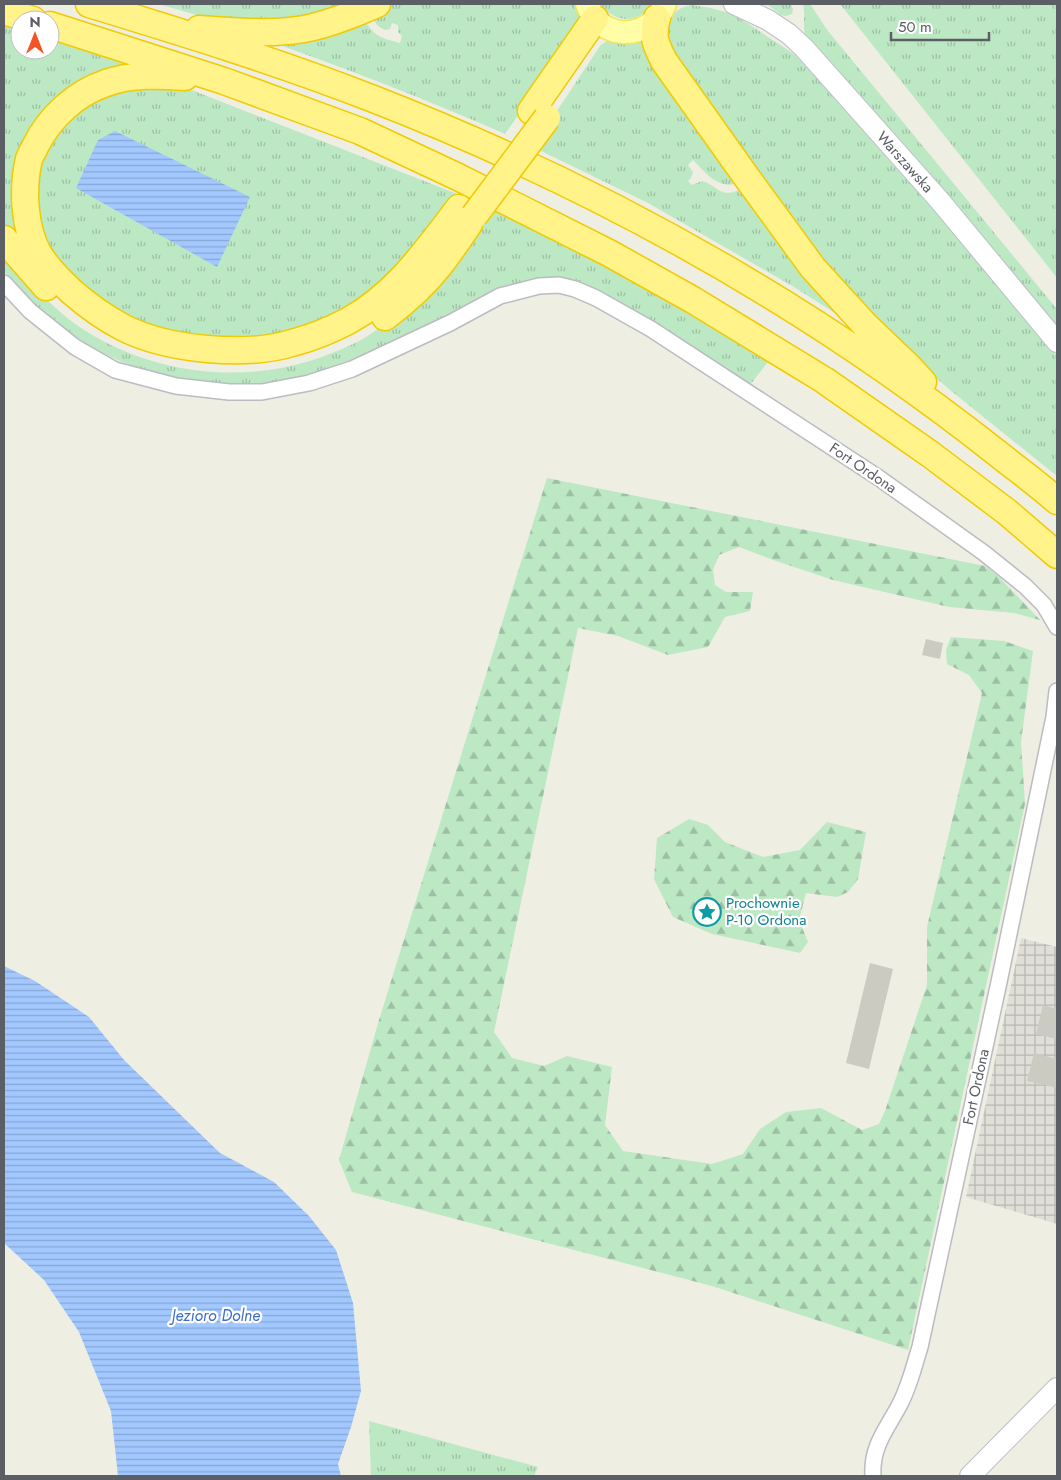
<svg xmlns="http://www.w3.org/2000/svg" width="1061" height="1480" font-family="Jost,sans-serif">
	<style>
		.industrial { fill: url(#industrial-grid) }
		.grass { fill: url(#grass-tufts) }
		.forest { fill: url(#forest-firs) }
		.water { fill: url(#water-rules) }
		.building { fill: #cccbc2 }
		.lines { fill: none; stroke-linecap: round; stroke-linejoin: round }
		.street-casing { stroke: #babcc2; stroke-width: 18 }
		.secondary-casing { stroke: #bdbfc7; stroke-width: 22 }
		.primary-casing { stroke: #f9e451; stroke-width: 25 }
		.highway-casing { stroke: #f1ca00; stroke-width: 29 }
		.street { stroke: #fff; stroke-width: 15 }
		.secondary { stroke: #fff; stroke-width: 20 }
		.primary { stroke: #fffea7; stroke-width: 22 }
		.highway { stroke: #fff389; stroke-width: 26 }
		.highway-bridge-casing { stroke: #f1ca00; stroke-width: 29; stroke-linecap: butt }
		.highway-bridge { stroke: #fff389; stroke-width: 26 }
		.labels { text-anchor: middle; stroke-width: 4.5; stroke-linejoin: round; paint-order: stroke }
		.street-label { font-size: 15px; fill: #5b5e64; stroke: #fff }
		.culture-label { font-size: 15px; fill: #0d838f; stroke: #fff; text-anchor: start }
		.water-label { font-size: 16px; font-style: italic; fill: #3e6dca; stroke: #fff }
	</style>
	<defs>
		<pattern id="industrial-grid" width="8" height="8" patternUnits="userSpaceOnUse" patternTransform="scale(1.25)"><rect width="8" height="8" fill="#dfdfd7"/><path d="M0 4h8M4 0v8" fill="none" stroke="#b8b8b2"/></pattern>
		<pattern id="grass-tufts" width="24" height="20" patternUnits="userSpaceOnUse" patternTransform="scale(1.25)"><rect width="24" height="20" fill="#bde8c4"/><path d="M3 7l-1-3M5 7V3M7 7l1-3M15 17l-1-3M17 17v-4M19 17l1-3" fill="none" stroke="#9dbfa3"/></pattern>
		<pattern id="forest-firs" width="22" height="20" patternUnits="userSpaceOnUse" patternTransform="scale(1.25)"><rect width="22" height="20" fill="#bde8c4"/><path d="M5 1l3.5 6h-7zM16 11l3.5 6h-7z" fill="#9dbfa3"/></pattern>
		<pattern id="water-rules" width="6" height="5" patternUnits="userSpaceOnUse" patternTransform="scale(1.25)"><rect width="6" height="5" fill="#a2c8ff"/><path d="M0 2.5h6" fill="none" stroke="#87a6d2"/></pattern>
	</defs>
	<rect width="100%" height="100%" fill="#efeee3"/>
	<path class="industrial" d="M1021,938l36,9v277l-91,-27z"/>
	<path class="grass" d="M158,4h200l-65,19 -89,-6z
		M393,4h192l-2,18 -78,112c-79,-35 -158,-65 -239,-94l100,-18c8,15 19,17 34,21l2,-7 -4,-4v-7l-6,-2 -2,6 -5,1c-7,-3 -11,-7 -12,-15l4,-5z
		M600,4h51c-13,22 -37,18 -51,0z
		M767,4h24l2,6 -1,4 -6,2 -5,-1z
		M803,4h7l18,27 229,278v24l-251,-294c-4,-12 0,-23 -3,-35z
		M840,4h217v274l-14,-18z
		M692,5l19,3 18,5 18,10 47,31 25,24 139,160 99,118v120l-107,-86 -57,-49 -41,-40 -187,-255v-25c9,-9 15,-14 27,-16z
		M4,26l16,5v19h30v-10l89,28 -94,48 -15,134 -26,-23z
		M641,36l97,147c-20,7 -32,-10 -45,-23l-5,5 5,7 -2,6 -3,3 4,4 10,-4c19,6 16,18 40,8l99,128 -47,-30 -146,-84 -115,-56 67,-101c13,-11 25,-9 41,-10z
		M116,88l73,1 271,106 -44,58 -48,45 -71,35 -94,8 -74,-23 -28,-17 -38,-33 -24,-36 -2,-66 24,-44z
		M488,207l30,13 90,44 163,94 -21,27 -196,-103 -226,91 -64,13h-35l-45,-5 -27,-6 -37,-14 -34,-16 -32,-21 -27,-24 -23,-29v-20c23,27 44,54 74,75 74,50 171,61 254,27 16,-6 33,-14 47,-25 11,-8 23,-25 33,-36 25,-28 51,-57 76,-85z
		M369,1421l169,46 -4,9h-163z"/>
	<path class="forest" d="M547,478l438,88 15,12 40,42 -26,-7 -65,-6 -116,-27 -57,-19 -37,-14 -20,8 -6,15 2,15 11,7h27l-3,19 -25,6 -17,30 -40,8 -50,-19 -40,-8 -84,404 18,26 32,8 23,-10 45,11 -7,58 18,26 89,13 31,-10 17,-25 26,-17 35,-4 41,22 17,-6 6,-13 42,-126v-58l55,-234 -13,-18 -22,-11 -1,-14 5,-13 53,4 29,10 -12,91 4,62 -117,546 -196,-64 -360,-94 -13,-32 40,-140z
		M689,819l19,6 17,17 38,15 37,-7 27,-28 39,10 -8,47 -10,13 -11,5 -31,-4 -7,27 9,22 -8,11 -88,-19 -39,-17 -19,-38 3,-41z"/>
	<path class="water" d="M115,131l135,66 -33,70 -141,-79 22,-48z
		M4,966l31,15 54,36 35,43 96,93 54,29 35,34 27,34 17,53 8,88 -10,36 -13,37 3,12h-223l-7,-65 -32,-79 -35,-52 -40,-37z"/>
	<path class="building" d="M926,639l17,4 -3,16 -18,-4z
		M870,963l23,6 -24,100 -23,-6z
		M1043,1005l14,4v30l-21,-5z
		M1034,1053l23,6v29l-30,-7z"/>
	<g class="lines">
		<defs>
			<path id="street" d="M4,283l26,28 45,36 40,23 61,16 53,6h33l47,-9 43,-14 98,-46 50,-27 39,-10 20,-1 16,4 21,9 55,31 228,149 105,75 41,33 19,19 13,22
				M873,1476c-2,-31 15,-48 28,-74 9,-18 13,-36 19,-55l79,-365 55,-265 3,-26"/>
			<path id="secondary" d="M734,4l34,16 21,14 15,14 136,153 117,141
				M970,1476l87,-88"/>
			<path id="primary" d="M587,4c13,38 64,37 78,0"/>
			<path id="highway" d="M89,4c95,29 190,58 282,94 226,88 436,205 626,355 20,16 41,31 60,48
				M4,11l29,9
				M657,18c-5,19 -2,25 7,43l81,114 68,93 53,58 44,42 13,14
				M50,25l174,56 136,50 98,46 151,76 84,47 131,80 106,74 77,58 50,43
				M199,29c35,2 70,6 105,0 26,-5 50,-15 73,-25
				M185,77c-26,-2 -54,-3 -79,6 -30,10 -56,34 -70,62 -2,4 -5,9 -7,14 -7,29 -5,68 9,94 9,15 21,27 34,39 16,14 33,26 52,36 44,22 122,29 168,15 19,-5 39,-13 56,-22 48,-26 79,-71 111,-113
				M531,111l64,-92
				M4,239l42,48
				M385,317c20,-15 39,-32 54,-51 11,-14 20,-28 30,-42"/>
		</defs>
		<use href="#street" class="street-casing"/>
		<use href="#secondary" class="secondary-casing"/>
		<use href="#primary" class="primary-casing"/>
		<use href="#highway" class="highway-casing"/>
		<use href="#street" class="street"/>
		<use href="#secondary" class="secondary"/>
		<use href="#primary" class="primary"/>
		<use href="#highway" class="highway"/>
		<defs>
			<path id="highway-bridge" d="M474,216l73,-98"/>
		</defs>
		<use href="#highway-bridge" class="highway-bridge-casing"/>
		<use href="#highway-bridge" class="highway-bridge"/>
	</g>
	<defs>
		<symbol id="sight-ring" viewBox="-11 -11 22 22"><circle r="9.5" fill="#fff" stroke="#0f9aa8" stroke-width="1.5"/><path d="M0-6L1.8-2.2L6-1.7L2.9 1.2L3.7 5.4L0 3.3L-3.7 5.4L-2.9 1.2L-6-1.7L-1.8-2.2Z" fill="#0f9aa8"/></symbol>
	</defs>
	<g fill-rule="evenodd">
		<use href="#sight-ring" x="691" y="896" width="32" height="32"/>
	</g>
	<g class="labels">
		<g class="street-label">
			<text transform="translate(905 162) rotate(48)" y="5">Warszawska</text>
			<text transform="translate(863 468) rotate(34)" y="5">Fort Ordona</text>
			<text transform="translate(976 1087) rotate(-78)" y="5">Fort Ordona</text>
		</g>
		<g class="culture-label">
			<text x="726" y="908">Prochownie<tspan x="726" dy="17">P-10 Ordona</tspan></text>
		</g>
		<g class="water-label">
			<text x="216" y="1321">Jezioro Dolne</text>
		</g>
	</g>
	<rect width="1061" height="1480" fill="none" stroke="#5b5e64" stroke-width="10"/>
	<g transform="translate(35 35)"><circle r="24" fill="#ffffff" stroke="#bdbfc1"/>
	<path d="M0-4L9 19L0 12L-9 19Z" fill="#f35424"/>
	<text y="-8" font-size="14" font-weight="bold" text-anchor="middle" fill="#5b5e64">N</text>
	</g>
	<path d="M891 32v8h98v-8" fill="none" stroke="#5b5e64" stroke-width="2.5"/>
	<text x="898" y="32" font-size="15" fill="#5b5e64" stroke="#ffffff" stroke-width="4" paint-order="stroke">50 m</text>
</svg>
